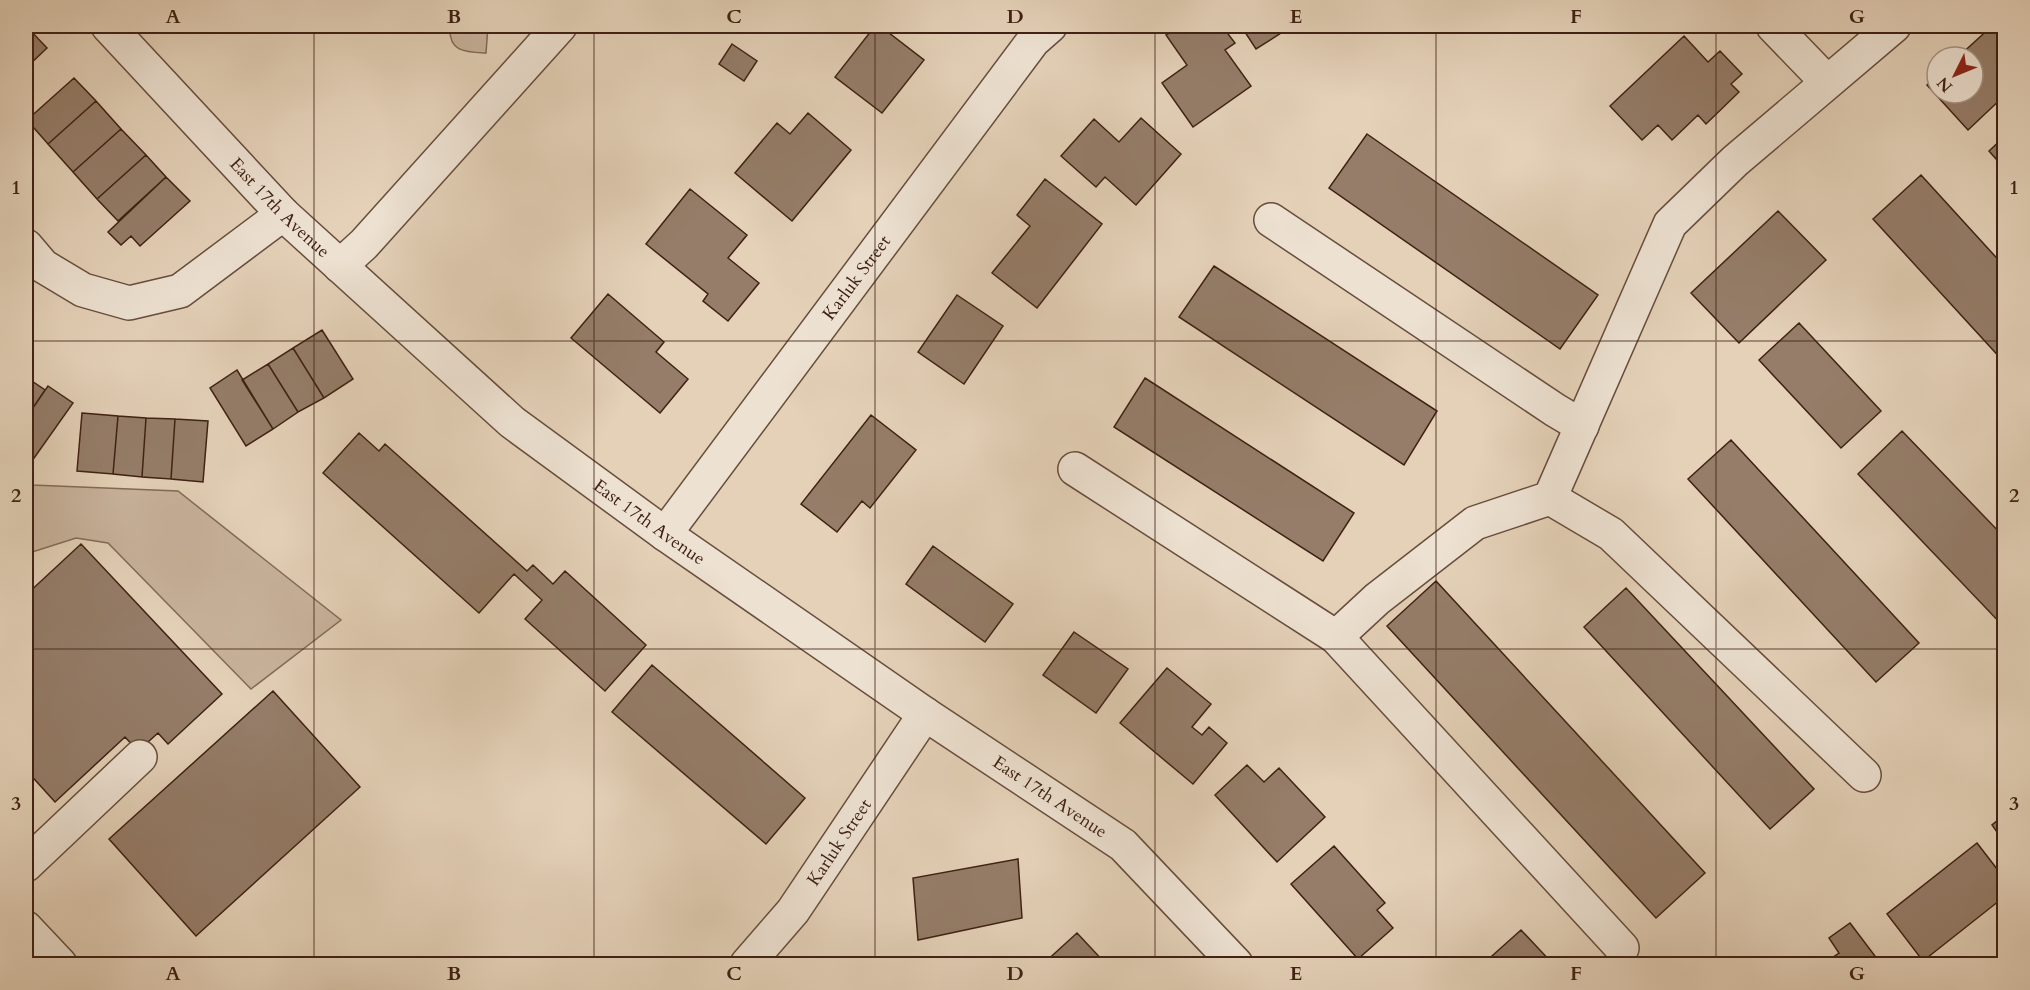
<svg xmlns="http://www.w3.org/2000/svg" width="2030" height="990" font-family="Cardo,serif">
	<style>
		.green { fill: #c8b39c; stroke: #846a58; stroke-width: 1.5 }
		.building { fill: #957d69; stroke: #3f2114; stroke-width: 1.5 }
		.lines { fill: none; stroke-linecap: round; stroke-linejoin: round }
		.minor-casing { stroke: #684d3d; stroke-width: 36 }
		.minor { stroke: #ede1d1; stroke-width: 33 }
		.grid { fill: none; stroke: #3f2114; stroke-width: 1.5; stroke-opacity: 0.55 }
		.labels { text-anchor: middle; stroke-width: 4.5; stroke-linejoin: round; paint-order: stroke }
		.street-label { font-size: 18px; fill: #3f2114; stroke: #ede1d1 }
		.neatline { fill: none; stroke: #3f2114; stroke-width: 2 }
		.grid-label { font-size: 20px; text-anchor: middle; font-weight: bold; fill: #3f2114 }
	</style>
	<rect width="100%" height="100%" fill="#e4d1b8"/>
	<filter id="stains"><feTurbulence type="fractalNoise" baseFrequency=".00333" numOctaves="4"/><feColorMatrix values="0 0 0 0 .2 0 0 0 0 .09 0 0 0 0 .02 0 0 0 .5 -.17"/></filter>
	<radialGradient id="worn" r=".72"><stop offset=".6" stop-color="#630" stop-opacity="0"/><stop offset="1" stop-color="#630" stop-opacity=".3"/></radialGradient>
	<path class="green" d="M450,26h38l-2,27c-21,-1 -38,-1 -36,-27z
		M26,480l6,5 146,6 163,129 -90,69 -143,-146 -32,-5 -50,16z"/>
	<path class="building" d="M26,26l21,22 -21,20z
		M875,26h5l44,34 -42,53 -47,-36z
		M1180,26h42l13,17 -10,7 26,36 -58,41 -31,-44 25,-18 -21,-30z
		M1241,26h51l-36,23z
		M1992,26h12v70l-36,34 -41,-45 10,-9v17h36v-36h-15z
		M1684,36l24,26 12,-11 22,23 -11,10 8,8 -33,32 -8,-9 -26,25 -14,-15 -16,15 -32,-34z
		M732,44l25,17 -13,20 -25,-17z
		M74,78l22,23 -48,43 -21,-24z
		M96,101l25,28 -48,43 -25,-28z
		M808,113l43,37 -59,71 -57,-48 42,-50 13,11z
		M1141,118l40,36 -45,51 -31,-28 -9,10 -35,-31 33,-37 25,23z
		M121,129l25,26 -49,44 -24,-27z
		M1367,134l231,161 -38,54 -231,-161z
		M2004,137v31l-15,-17z
		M146,155l20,22 -48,44 -21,-22z
		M1921,175l83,91v96l-131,-143z
		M166,177l24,24 -50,45 -9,-10 -10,9 -13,-13z
		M1045,179l57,45 -65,84 -45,-35 38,-47 -13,-11z
		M690,189l57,46 -19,23 31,25 -31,38 -25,-20 5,-7 -62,-50z
		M1778,211l48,49 -87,83 -48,-50z
		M1214,266l223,145 -33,54 -225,-148z
		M608,294l56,48 -8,10 32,27 -28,34 -89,-75z
		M957,295l46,31 -39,58 -46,-32z
		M1799,323l82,88 -40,37 -82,-88z
		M322,330l31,49 -29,19 -31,-50z
		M293,348l31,50 -26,14 -30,-48z
		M268,364l30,48 -25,17 -31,-49z
		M237,370l36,59 -27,17 -36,-58z
		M26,377l19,13 -19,28z
		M1145,378l209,135 -31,48 -209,-134z
		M48,386l25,17 -46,65 -1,-1v-49z
		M82,413l36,3 -5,58 -36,-3z
		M871,415l45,35 -46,58 -8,-7 -25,31 -36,-28z
		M118,416l28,2 -4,59 -29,-3z
		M146,418l29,1 -4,60 -29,-2z
		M175,419l33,2 -5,61 -32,-3z
		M1902,431l102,106v90l-146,-153z
		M359,433l20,18 6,-7 142,127 6,-6 20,19 12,-13 81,74 -41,46 -80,-72 17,-19 -28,-26 -35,39 -156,-140z
		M1731,440l188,203 -43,39 -188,-203z
		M81,544l141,150 -54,50 -10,-11 -20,18 -13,-14 -70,65 -29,-32v-175z
		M933,546l80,58 -28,38 -79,-58z
		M1436,581l269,292 -49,45 -269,-292z
		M1626,588l188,201 -44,40 -186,-202z
		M1074,632l54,37 -32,44 -53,-38z
		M652,665l153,133 -39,46 -154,-132z
		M1167,668l44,36 -19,23 10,8 7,-8 18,16 -34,41 -73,-61z
		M273,691l87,96 -164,149 -87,-97z
		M1247,765l17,17 15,-14 46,49 -48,45 -62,-67z
		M2004,815v27l-12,-17z
		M1977,843l27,35v19l-81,64 -36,-47z
		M1334,846l51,57 -8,7 16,18 -35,31 -67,-75z
		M1018,859l4,59 -104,22 -5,-62z
		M1850,923l31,41h-58l16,-11 -10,-15z
		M1521,930l32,34h-70z
		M1077,933l29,31h-63z"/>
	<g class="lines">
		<defs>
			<g id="minor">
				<path id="s1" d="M108,26l175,188 229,208 153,112 260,180 198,131 113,119"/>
				<path d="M1773,26l54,56"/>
				<path d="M1271,220l284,190 27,16"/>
				<path d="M26,246l17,20 40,24 46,13 51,-12 103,-77"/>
				<path d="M340,266l24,-22 196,-218"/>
				<path d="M1075,469l261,168 41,-38 98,-76 75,-25 120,-274 65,-63 159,-135"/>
				<path d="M1550,498l61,36 253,241"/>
				<path id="s2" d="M665,534l368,-493 17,-15"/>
				<path d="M1336,637l286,311"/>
				<path d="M26,865l114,-108"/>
				<path d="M26,928l34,36"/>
				<path id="s3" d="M747,964l46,-53 132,-197"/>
			</g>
		</defs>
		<use href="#minor" class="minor-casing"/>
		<use href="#minor" class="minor"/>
	</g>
	<path class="grid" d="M314,26v938M594,26v938M875,26v938M1155,26v938M1436,26v938M1716,26v938M26,341h1978M26,649h1978"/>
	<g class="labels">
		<g class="street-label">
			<text dy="6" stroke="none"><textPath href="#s1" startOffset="250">East 17th Avenue</textPath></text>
			<text dy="6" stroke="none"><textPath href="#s2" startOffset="320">Karluk Street</textPath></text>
			<text dy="6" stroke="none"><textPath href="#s1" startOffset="736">East 17th Avenue</textPath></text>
			<text dy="6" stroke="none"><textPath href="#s1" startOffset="1222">East 17th Avenue</textPath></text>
			<text dy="6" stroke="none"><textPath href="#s3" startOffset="153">Karluk Street</textPath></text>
		</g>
	</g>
	<rect width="2030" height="990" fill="none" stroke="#e4d1b8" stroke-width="66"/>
	<g transform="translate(1955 75) rotate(227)"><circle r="28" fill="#ede1d1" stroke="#a79485" stroke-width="1.5"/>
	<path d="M0-4.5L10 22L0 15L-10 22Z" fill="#8f2418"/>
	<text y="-9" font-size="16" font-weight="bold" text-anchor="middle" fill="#3f2114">N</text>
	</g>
	<rect x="33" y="33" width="1964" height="924" class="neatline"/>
	<g class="grid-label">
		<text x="173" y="23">A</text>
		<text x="454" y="23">B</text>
		<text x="734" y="23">C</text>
		<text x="1015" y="23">D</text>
		<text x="1296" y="23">E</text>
		<text x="1576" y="23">F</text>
		<text x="1857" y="23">G</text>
		<text x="16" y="194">1</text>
		<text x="2014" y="194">1</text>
		<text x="16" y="502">2</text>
		<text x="2014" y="502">2</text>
		<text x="16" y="810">3</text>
		<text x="2014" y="810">3</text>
		<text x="173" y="980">A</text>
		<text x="454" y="980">B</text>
		<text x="734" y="980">C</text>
		<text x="1015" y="980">D</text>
		<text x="1296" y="980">E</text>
		<text x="1576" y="980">F</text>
		<text x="1857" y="980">G</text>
	</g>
	<rect width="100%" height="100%" filter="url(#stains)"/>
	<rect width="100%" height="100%" fill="url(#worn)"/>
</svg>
